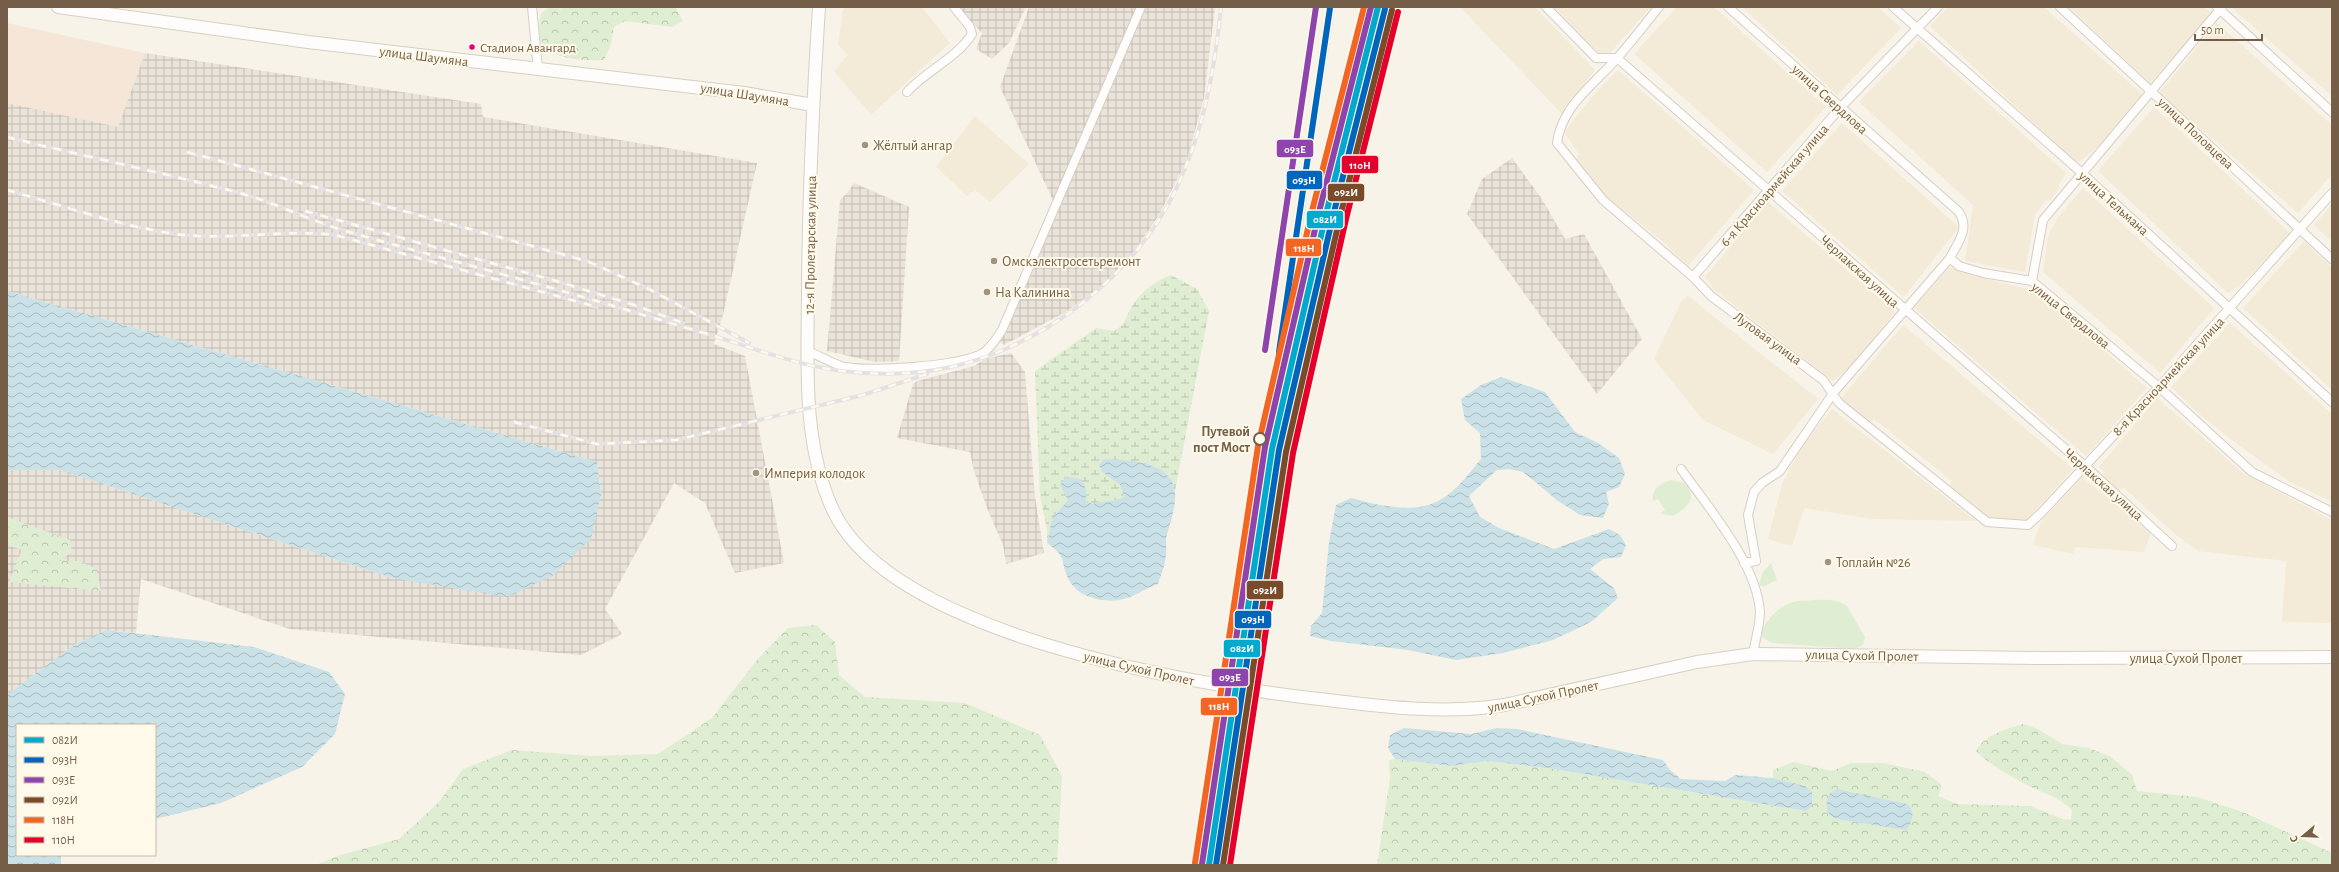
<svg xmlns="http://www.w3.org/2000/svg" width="2339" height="872" font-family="'Alegreya Sans',sans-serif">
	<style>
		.residential { fill: #f3ebd8 }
		.commercial { fill: #f5e6d8 }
		.industrial { fill: url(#industrial-grid) }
		.green { fill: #dfeed2 }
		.forest { fill: url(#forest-crowns) }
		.wetland { fill: url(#wetland-marsh) }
		.water { fill: url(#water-waves) }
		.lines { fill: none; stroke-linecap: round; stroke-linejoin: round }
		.street-casing { stroke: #d5cfc6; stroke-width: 10 }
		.secondary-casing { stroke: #d6cfc4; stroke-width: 14 }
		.street { stroke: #fefdfc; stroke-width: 8 }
		.secondary { stroke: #fefdfc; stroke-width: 12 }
		.rail-casing { stroke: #e4e1e4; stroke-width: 4 }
		.rail { stroke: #fff9e9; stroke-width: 2.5; stroke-dasharray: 8; stroke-linecap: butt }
		.rail-1-casing { stroke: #fff9e9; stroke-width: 9 }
		.rail-2-casing { stroke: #fff9e9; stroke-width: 9 }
		.rail-3-casing { stroke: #fff9e9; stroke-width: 9 }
		.rail-4-casing { stroke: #fff9e9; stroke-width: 9 }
		.rail-5-casing { stroke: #fff9e9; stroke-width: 9 }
		.rail-6-casing { stroke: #fff9e9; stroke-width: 9 }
		.rail-1 { stroke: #00a9ce; stroke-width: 6 }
		.rail-2 { stroke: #0065bd; stroke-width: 6 }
		.rail-3 { stroke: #8e44ad; stroke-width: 6 }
		.rail-4 { stroke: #7a4b2a; stroke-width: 6 }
		.rail-5 { stroke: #f26522; stroke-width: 6 }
		.rail-6 { stroke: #e4002b; stroke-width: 6 }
		.bus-dot { fill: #e5007d; stroke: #fff9e9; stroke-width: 1.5 }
		.poi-dot { fill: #a29280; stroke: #fff9e9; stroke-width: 1.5 }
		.stop-dot { fill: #fff9e9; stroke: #755e48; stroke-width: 2 }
		.labels { text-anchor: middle; stroke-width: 4; stroke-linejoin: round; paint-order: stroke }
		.bus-label { font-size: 13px; fill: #755e48; stroke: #fff9e9; text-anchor: start }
		.street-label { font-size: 14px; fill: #755e48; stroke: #fff9e9 }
		.poi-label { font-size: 14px; fill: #755e48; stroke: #fff9e9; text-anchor: start }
		.stop-label { font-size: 14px; font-weight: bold; fill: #755e48; stroke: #fff9e9; text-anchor: end }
		.line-badge { stroke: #fff9e9; stroke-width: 1.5 }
		.badge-label { font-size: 11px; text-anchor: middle; font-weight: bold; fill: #fff }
	</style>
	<defs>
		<pattern id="industrial-grid" width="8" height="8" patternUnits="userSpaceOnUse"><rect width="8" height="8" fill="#eae3d9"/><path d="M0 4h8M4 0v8" fill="none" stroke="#c2bbb2"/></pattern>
		<pattern id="forest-crowns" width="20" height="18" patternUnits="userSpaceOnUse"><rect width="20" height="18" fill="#dfeed2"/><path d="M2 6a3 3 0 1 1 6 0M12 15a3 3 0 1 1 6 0" fill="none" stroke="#b9c4ac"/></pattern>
		<pattern id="wetland-marsh" width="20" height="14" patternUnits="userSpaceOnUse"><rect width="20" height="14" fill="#dfeed2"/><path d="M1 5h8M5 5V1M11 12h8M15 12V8" fill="none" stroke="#b9c4ac"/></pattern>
		<pattern id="water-waves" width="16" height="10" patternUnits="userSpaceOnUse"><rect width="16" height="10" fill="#cae1e7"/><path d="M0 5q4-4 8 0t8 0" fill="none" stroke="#a9babd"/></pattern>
	</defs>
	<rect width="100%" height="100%" fill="#f7f3e8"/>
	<path class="residential" d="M846,7h76l28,36 -79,72 -37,-44 14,-16 -10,-10 5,-35z
		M1460,7h75l60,63 -33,44z
		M1554,7h97l-40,45 -12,1z
		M1677,7h37l112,100 -59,65 -133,-118z
		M1742,7h136l23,21 -64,67z
		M1948,7h96l98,87 -44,52 -21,18 -147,-138z
		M2069,7h135l7,6 -13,17 -48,53z
		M2231,7h101v89z
		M2217,23l115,102v49l-34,39 -139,-120z
		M1919,41l147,132 -8,12 2,2 -10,14 -3,-2 -12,15 -10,58 -60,-11 8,-56 -114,-103z
		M1618,70l136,120 -66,76 -27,-26 -64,-50 -23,-28 5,-8 -15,-22 33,-41z
		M2154,107l136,126 -47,50 -15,10 -130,-122z
		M975,116l54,48 -39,38 -15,-12 -8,6 -31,-29z
		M1842,123l117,104 -55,70 -122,-106z
		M2083,188l131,120 -54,65 -117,-101 5,-37 11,-19z
		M1768,202l127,110 -44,54 -18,15 -120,-92 -8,-12z
		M2332,204v38l-18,-17z
		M2304,241l28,26v123l-89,-82z
		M1950,267l24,9 62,15 111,97 -61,68 -172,-148z
		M1688,296l130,103 -45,55 -70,-34 -49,-61 27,-57z
		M2230,323l102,91v88l-42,-20 -53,-38 -39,-31 -27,-26z
		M1903,325l170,144 -48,53 -38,-2 -39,-33 4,-6 -78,-62 -3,3 -30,-24z
		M2157,398l86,75 89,47v103l-50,-1 4,-61 -88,-10 -23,-17 -52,-47 -4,5 -18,-16 4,-4 -6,-5z
		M1832,409l144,112 -104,-2 -68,-11 -12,38 -24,-7 14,-55 20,-38z
		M2082,477l69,56 -7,19 -69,-5 -2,7 -40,-9 8,-23z"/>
	<path class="commercial" d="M7,23l138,30 -27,74 -111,-24z"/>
	<path class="industrial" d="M958,7h68l-17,36 -17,16 -16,-10 6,-16z
		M1029,7h186l-11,91 -17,62 -28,55 -28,41 -36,35 -31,22 -60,32 -5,-4 8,-10 50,-122 -57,-122z
		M145,53l336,51 2,13 274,46 -34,152 -9,29 31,12 39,207 -49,10 -30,-70 -31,-20 -69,126 17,25 -41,21 -291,-26 -149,-50 -5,54 -29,-3 -32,14 -68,51v-225h52l333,108 209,-84 -4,-32 -590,-171v-188l111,24z
		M1512,158l30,41 23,40 19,-5 58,105 -45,55 -130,-180 15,-35z
		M854,183l55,24 -10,154 -24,1 -48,-11 13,-151 8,-8z
		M1011,353l14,19 10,125 9,56 -38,11 -3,-19 -16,-37 -13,-37 -4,-19 -73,-14 16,-54 4,-3 57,-15 11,-7z"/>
	<path class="green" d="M1670,480l15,3c13,16 3,24 -12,33l-13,-3 5,-3 -7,-11 -5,2c-2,-11 7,-17 17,-21z
		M1771,563l6,17 -14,7 -4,-3 4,-12z
		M1797,601c17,0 36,-5 50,5l18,31 -2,8 -9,4 -82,-6 -10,-6 -1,-5c8,-16 19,-27 36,-31z"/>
	<path class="forest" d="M550,7l10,2 4,-2h111l8,14 -11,6 -47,-6 -11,6 -3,17 -7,16c-21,1 -67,0 -65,-31 0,-5 1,-11 2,-16z
		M7,517l63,23 2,12 -13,9h19l19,8 4,22 -92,-9 13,-32 -15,-5z
		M816,625l19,17 4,33 26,22 100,6 75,32 22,41 -5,89 -739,-1 22,-9 59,-16 40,-37 24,-33 49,-19 80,6 66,-2 54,-36 44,-57 32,-33z
		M2023,724l15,5 24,15 27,4 22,9 21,18 5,16 60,6 46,15 89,41v12h-955l13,-87 -1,-18 6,-1 56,7 37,-5 66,8 252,42 -1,-25 -32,-8v-8l20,-8 39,9 19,-8h32l42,9 17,13 -4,11 19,8 73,2 35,14 6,-1 1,-9c-16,-15 -25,-15 -43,-24 -19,-10 -38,-20 -53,-35 9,-17 29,-21 47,-27z"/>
	<path class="wetland" d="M1171,275l26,14 12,22 -34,180 -7,-16 -66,-3 18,13 4,12c-11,6 -21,3 -32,7l-6,-4v-11l-26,-4 8,15 -16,18 -5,25v-14l-7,-33 -5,-125 61,-43 18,3c13,-8 10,-11 17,-23 9,-16 24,-27 40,-33z"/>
	<path class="water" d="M7,291l590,171 4,32 -10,45 -40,38 -44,20 -115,-19 -333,-108h-52z
		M1501,377l44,15 30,40 23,11 21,15 6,16 -6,13 -13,5 3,12 -6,14 -23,-3 -22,-14 -35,-29 -14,-3 -12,1 -28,26 11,21 19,11 55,21 55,-20 11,6 6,10 -5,12 -18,2 -13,10 24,19 4,10 -27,24 -38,18 -50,13 -47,7 -48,-10 -77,-9 -21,-5 1,-10 11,-13 7,-71 7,-37 15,-7c23,6 56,15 80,6 21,-7 36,-28 50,-45l-1,-26 -15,-13 -4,-21 20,-14z
		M1104,459c23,1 69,2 71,33 1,14 -4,29 -8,42 -2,8 0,14 -1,21 -1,10 -5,20 -8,29 -12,4 -23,12 -34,15 -18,5 -46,-1 -55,-19 -10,-20 0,-21 -22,-37l5,-25 16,-18 -8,-15 6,-8 15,2 5,10v11l6,4c11,-4 21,-1 32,-7l-4,-12 -18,-13 -3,-7z
		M107,630l147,17 75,25 16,22 -10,40 -33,33 -81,36 -66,16v-94h-138v130h44v10h-54v-170l68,-51z
		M1404,728l67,6 26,-6 20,1 146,31 7,10 11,9 44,2 10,-6 38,3 32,8 7,6v14l-6,5 -252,-42 -66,-8 -37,5 -56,-7 -7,-11 2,-13z
		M1837,789l70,15c9,7 5,17 0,26l-71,-11c-12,-6 -10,-14 -7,-25z"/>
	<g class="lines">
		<defs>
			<path id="street" d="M532,7l6,62
				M1546,7l50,51h21l468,408 87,80
				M1659,7c-14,17 -27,34 -41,50 -24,28 -56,48 -61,86l46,57 90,77 18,19 112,84 16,23 148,119 41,3 13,-12 118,-126 173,-194
				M1728,7l231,205c11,17 -1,30 -9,46l9,8 24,7 49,8 127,106 93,85 80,40
				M1893,7l189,166 250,229
				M2060,7l272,252
				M2217,7l115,105
				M907,92c20,-22 49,-33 65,-58l-2,-7 -16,-20
				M1693,277l147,-169 98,-101
				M2032,281l11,-61 179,-213
				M808,351c11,5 22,11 33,15 26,7 119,0 142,-13 9,-6 13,-14 19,-23l139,-323
				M1681,469c27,38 76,95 79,143 0,13 -5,29 -7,42
				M1744,563l12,-2 -8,-46 6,-23 8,-9 18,-12 54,-79 116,-134"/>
			<path id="secondary" d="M58,7l250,35 436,51 69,12
				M819,7c-6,92 -10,185 -11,278 0,74 -7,156 25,225 58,125 361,175 486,189 61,7 123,16 185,6l193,-43 56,-8 288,4 291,-1"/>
		</defs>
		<use href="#street" class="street-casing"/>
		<use href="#secondary" class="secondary-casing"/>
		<use href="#street" class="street"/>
		<use href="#secondary" class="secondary"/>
		<defs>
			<path id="rail" d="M7,137c76,19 153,35 229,55 35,9 68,26 103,37 64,19 128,35 191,53 62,17 123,36 184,54 42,13 83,29 127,35 36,4 74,4 110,-4 95,-22 186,-93 227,-182 26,-56 37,-117 43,-178
				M187,152l400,109 62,28 100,54
				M7,190c58,16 117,38 177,45 50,5 101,-6 151,0l262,72
				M305,211l251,70 75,23 52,19
				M514,422l83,22 79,-4 187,-45 64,-21
				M1272,449l36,-276 25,-166"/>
		</defs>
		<use href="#rail" class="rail-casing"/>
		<use href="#rail" class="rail"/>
		<defs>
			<path id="rail-1" d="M1209,865l63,-416 54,-235 52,-207"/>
			<path id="rail-2" d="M1279,352l51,-344
				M1216,865l63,-415 54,-234 52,-207"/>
			<path id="rail-3" d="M1265,350l51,-343
				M1202,864l63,-417 54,-235 52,-205"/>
			<path id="rail-4" d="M1223,865l63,-413 54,-235 52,-207"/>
			<path id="rail-5" d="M1195,863l63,-417 54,-235 52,-204"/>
			<path id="rail-6" d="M1230,865l63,-412 53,-234 52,-207"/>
		</defs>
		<use href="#rail-1" class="rail-1-casing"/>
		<use href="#rail-2" class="rail-2-casing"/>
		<use href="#rail-3" class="rail-3-casing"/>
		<use href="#rail-4" class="rail-4-casing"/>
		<use href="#rail-5" class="rail-5-casing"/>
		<use href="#rail-6" class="rail-6-casing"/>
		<use href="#rail-1" class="rail-1"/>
		<use href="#rail-2" class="rail-2"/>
		<use href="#rail-3" class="rail-3"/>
		<use href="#rail-4" class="rail-4"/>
		<use href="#rail-5" class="rail-5"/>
		<use href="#rail-6" class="rail-6"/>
	</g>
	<circle class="bus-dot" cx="472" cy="47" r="3.5"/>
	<g class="poi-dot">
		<circle cx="865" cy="145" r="4"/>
		<circle cx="994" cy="261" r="4"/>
		<circle cx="987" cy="292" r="4"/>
		<circle cx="756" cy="473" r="4"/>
		<circle cx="1828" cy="562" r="4"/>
	</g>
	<circle class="stop-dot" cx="1260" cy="439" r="6"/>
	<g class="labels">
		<g class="bus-label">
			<text x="480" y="52">Стадион Авангард</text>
		</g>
		<g class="street-label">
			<text transform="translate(424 56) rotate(7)" y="5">улица Шаумяна</text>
			<text transform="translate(745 94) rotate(9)" y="5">улица Шаумяна</text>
			<text transform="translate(1830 99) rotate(42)" y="5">улица Свердлова</text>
			<text transform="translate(2196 133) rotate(43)" y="5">улица Половцева</text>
			<text transform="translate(1774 185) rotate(-49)" y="5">6-я Красноармейская улица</text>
			<text transform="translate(2114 203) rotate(42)" y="5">улица Тельмана</text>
			<text transform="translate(810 245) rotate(-89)" y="5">12-я Пролетарская улица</text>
			<text transform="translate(1860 271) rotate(42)" y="5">Черлакская улица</text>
			<text transform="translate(2071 315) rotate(39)" y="5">улица Свердлова</text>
			<text transform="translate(1768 338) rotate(36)" y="5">Луговая улица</text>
			<text transform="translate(2168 376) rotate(-47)" y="5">8-я Красноармейская улица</text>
			<text transform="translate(2104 484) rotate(42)" y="5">Черлакская улица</text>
			<text transform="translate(1862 655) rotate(1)" y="5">улица Сухой Пролет</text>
			<text x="2186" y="663">улица Сухой Пролет</text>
			<text transform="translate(1139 668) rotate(13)" y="5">улица Сухой Пролет</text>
			<text transform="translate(1543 696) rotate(-12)" y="5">улица Сухой Пролет</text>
		</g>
		<g class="poi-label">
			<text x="873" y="150">Жёлтый ангар</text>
			<text x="1002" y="266">Омскэлектросетьремонт</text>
			<text x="995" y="297">На Калинина</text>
			<text x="764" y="478">Империя колодок</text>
			<text x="1836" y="567">Топлайн №26</text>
		</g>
		<g class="stop-label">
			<text x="1250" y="436">Путевой<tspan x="1250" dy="16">пост Мост</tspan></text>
		</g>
	</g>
	<g class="line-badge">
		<rect x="1276" y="139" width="38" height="19" rx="4" fill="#8e44ad"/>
		<rect x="1341" y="155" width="38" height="19" rx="4" fill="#e4002b"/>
		<rect x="1286" y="170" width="37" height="20" rx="4" fill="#0065bd"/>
		<rect x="1327" y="183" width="38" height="19" rx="4" fill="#7a4b2a"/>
		<rect x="1306" y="210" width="38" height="19" rx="4" fill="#00a9ce"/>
		<rect x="1285" y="238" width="37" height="19" rx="4" fill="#f26522"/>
		<rect x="1246" y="580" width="38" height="20" rx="4" fill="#7a4b2a"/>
		<rect x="1234" y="610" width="38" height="19" rx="4" fill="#0065bd"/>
		<rect x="1223" y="639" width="38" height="19" rx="4" fill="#00a9ce"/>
		<rect x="1211" y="668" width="38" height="19" rx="4" fill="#8e44ad"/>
		<rect x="1200" y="697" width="38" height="19" rx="4" fill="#f26522"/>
	</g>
	<g class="badge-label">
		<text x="1295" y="153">093Е</text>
		<text x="1360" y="169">110Н</text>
		<text x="1304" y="184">093Н</text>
		<text x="1346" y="196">092И</text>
		<text x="1325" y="223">082И</text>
		<text x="1304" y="252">118Н</text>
		<text x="1265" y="594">092И</text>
		<text x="1253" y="623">093Н</text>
		<text x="1242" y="652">082И</text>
		<text x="1230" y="681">093Е</text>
		<text x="1219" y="710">118Н</text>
	</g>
	<rect width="2339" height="872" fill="none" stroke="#755e48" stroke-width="16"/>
	<rect x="16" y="724" width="140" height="132" fill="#fff9e9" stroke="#c8bba9"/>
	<rect x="24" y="737" width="20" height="6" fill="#00a9ce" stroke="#c8bba9"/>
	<text x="52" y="744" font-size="12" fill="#755e48">082И</text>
	<rect x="24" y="757" width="20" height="6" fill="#0065bd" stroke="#c8bba9"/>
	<text x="52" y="764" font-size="12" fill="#755e48">093Н</text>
	<rect x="24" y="777" width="20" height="6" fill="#8e44ad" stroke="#c8bba9"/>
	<text x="52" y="784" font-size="12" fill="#755e48">093Е</text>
	<rect x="24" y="797" width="20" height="6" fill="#7a4b2a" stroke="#c8bba9"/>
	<text x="52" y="804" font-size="12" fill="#755e48">092И</text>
	<rect x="24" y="817" width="20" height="6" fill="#f26522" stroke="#c8bba9"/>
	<text x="52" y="824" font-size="12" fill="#755e48">118Н</text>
	<rect x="24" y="837" width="20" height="6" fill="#e4002b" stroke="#c8bba9"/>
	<text x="52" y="844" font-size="12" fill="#755e48">110Н</text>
	<g transform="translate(2303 836) rotate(251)" stroke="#fff9e9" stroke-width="3" paint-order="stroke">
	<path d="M0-3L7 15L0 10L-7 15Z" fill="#755e48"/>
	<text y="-6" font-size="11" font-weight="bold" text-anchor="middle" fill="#755e48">С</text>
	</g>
	<path d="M2195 34v6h67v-6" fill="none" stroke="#755e48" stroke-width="2"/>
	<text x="2201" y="34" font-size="12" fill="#755e48" stroke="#fff9e9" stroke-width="3" paint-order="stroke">50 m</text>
</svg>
